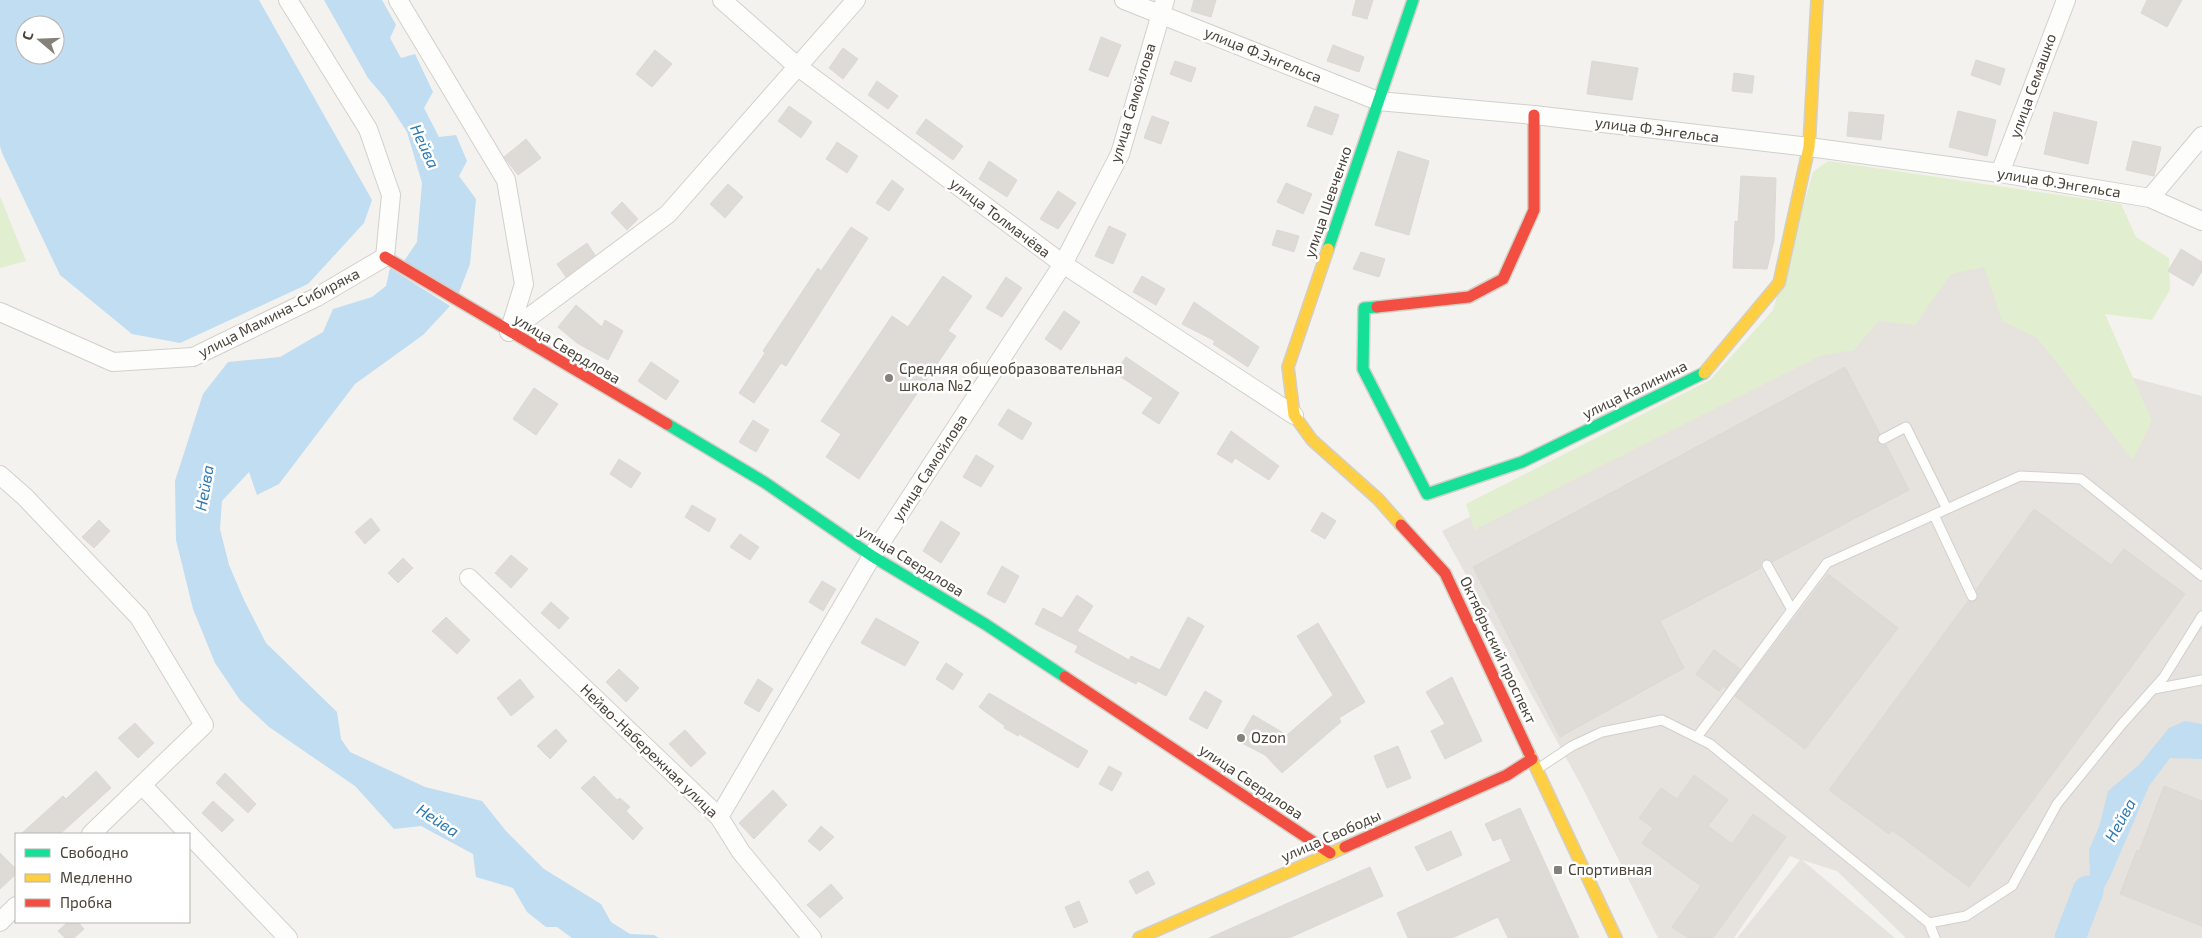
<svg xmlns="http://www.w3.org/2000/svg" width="2202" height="938" font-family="'Exo 2',sans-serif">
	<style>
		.industrial { fill: #e6e2de }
		.green { fill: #e1eecf }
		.water { fill: #c0ddf1; fill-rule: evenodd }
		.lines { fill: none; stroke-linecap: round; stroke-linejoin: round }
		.river { stroke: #c0ddf1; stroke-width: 31 }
		.building { fill: #dedbd6; stroke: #dcd9d4 }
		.lane-casing { stroke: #d2d0cb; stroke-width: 11 }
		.street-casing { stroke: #d2d0cb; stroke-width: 20 }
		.fast-casing { stroke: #d3cfc5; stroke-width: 14 }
		.slow-casing { stroke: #d3cfc5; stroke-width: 14 }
		.jam-casing { stroke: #d3cfc5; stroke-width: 14 }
		.lane { stroke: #fdfdfc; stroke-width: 9 }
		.street { stroke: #fdfdfc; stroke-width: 18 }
		.fast { stroke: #16e098; stroke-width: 11 }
		.slow { stroke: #ffcf43; stroke-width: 11 }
		.jam { stroke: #f24e42; stroke-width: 11 }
		.poi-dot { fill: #868178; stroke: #fff; stroke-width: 2 }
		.labels { text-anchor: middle; stroke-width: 5; stroke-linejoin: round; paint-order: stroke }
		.street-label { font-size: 15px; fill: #4b4439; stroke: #fff }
		.poi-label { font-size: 15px; fill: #4b4439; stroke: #fff; text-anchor: start }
		.water-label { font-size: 16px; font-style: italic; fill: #2e7ab2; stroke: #fff }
	</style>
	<rect width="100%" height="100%" fill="#f4f2ee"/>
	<path class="industrial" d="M1857,172l270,43 -26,97 25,64 76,20v542h-296l-69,-67 -35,-11 93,78h-158l63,-78 -10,-4 -56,82h-76l-77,-153 -139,-254 374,-189z"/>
	<path class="green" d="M1828,161l293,43 15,33 33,21 1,32 -18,30 -47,-6 47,107 -19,39 -96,-122 -35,-17 -18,-54 -33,7 -36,51 -36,-4 -25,29 -34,6 -346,174 -8,-26 244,-124 63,-70 40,-138z
		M0,196l26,65 -26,7z"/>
	<path class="water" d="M0,0h259l113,200 -8,23 -56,61 -128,59 -48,-9 -72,-59 -58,-122 -2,-7zM25,25h30v30h-30z
		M324,0h58l14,25 -6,13 11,20 14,-4 18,38 -9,16 15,29 17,-2 11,26 -8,15 17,23 -6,65 -12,31 -54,-34 13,-19 5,-59 -15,-51 -22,-34 -17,-20z
		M390,268l60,38 -27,29 -68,49 -76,100 -22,11 -8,-23 -27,29 -2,28 9,36 15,35 22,43 71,69 4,27 9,13 75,35 57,14 24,30 38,38 57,35 10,18 19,12 24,1 5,3h-87l-15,-11h-11l-19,-15 -14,-24 -37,-11 -3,-23 -52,-28 -27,3 -39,-43 -86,-59 -29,-27 -25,-37 -22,-54 -17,-69 -1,-59 28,-87 25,-32 52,-5 43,-25 10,-23 39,-12 14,-11z
		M2185,721l17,3v35l-32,-1 -21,28 -39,91 -16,29 -21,25 17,-56 -1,-25 11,-26 8,-33 31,-26 30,-37z"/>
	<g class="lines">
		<path class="river" d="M2070,938l18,-47"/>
	</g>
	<path class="building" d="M1194,0h22l-5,17 -20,-6z
		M1356,0h17l-6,19 -15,-4z
		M2147,0h35l-15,27 -26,-14z
		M1101,37l20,8 -13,32 -19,-7z
		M1333,45l31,12 -5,15 -32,-11z
		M843,48l15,11 -15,20 -14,-11z
		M655,50l17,14 -20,23 -16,-13z
		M1976,60l29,9 -5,16 -29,-10z
		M1175,61l21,7 -5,14 -21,-8z
		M1592,61l46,7 -6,32 -45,-6z
		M1734,73l20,3 -2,17 -20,-2z
		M877,81l21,15 -10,13 -20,-14z
		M789,106l23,16 -11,16 -23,-17z
		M1315,106l24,9 -7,20 -25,-9z
		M1958,111l38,9 -9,36 -38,-9z
		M1849,112l35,3 -3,25 -34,-4z
		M2054,112l43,10 -9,42 -44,-10z
		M1152,116l17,6 -8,22 -17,-6z
		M926,119l37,27 -10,14 -37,-27z
		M526,139l15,19 -23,17 -14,-18z
		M2133,141l28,6 -7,29 -28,-6z
		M837,142l21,14 -11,17 -21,-14z
		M1398,151l31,10 -20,74 -34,-10z
		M989,161l28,19 -10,17 -28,-18z
		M1741,176l35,2 -2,63 -7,28 -34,-1 2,-47 3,1z
		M892,180l12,9 -15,22 -13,-8z
		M1286,183l26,11 -9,20 -26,-12z
		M728,184l15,13 -18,21 -15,-14z
		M1058,191l18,12 -18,26 -18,-10z
		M622,202l16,17 -11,11 -16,-17z
		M1109,226l17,8 -13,30 -18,-8z
		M851,227l17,11 -82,128 -5,-3 -27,40 -15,-10 26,-40 -2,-2 55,-83 3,3z
		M1277,230l22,6 -5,16 -22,-7z
		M587,243l8,12 -29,22 -9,-13z
		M2181,249l21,13v9l-9,15 -25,-15z
		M1361,252l24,7 -6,18 -26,-8z
		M943,276l29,20 -24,35 8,5 -97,143 -33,-22 15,-23 -20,-13 71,-105 16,11z
		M1142,276l23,13 -9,16 -23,-13z
		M1006,277l16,11 -20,29 -16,-9z
		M1194,302l65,45 -11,20 -35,-23 2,-3 -33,-17z
		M576,305l26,22 3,-7 18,11 -15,29 -31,-17 -19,-16z
		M1064,311l16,11 -19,28 -16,-11z
		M1126,357l53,36 -20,31 -17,-11 11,-15 -38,-25z
		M651,362l28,19 -13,19 -28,-19z
		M1845,367l35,67 -3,4 1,4 8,3 23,45 -137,72 -8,-3 -3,3v6l-101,53 24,47 -124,69 -87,-170z
		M534,388l24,16 -22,31 -23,-16z
		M1008,409l24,14 -10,17 -24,-15z
		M753,420l16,10 -13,22 -17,-10z
		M1231,431l48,35 -10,14 -34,-22 -3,5 -15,-9z
		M976,455l18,11 -13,21 -18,-10z
		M619,459l22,14 -10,15 -21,-14z
		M692,505l24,14 -7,13 -24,-15z
		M2034,509l77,56 13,-16 61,45 -216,293 -77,-57 -3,4 -60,-44 139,-189 4,1 5,-2 -1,-10z
		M1322,512l14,9 -11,18 -14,-8z
		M371,518l9,12 -15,14 -10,-12z
		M99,520l11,11 -16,17 -12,-11z
		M941,521l19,12 -19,30 -18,-12z
		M740,534l19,13 -9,13 -20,-13z
		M511,555l17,14 -17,19 -16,-15z
		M403,558l10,10 -15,15 -10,-10z
		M1002,566l17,10 -14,27 -18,-9z
		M1828,574l70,54 -93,121 -70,-53z
		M822,581l14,8 -13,22 -14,-9z
		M1077,595l16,11 -16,25 52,29 2,-4 29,14 28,-53 16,9 -38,70 -28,-15 -2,3 -41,-21 -20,-11 3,-6 -43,-22 8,-16 19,10z
		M551,602l18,16 -10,11 -18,-16z
		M446,617l24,23 -13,14 -25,-23z
		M876,618l43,24 -14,24 -44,-23z
		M1318,623l47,79 -26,16 2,4 -59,51 -17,-18 -27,-14 15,-26 34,20 46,-40 -36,-59z
		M1714,650l26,19 -14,19 -3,-2 -4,5 -23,-17z
		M946,663l17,11 -10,16 -17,-11z
		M619,669l20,19 -13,14 -20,-20z
		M1452,677l30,64 -37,18 -14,-28 14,-7 -19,-32z
		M520,679l14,18 -23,19 -14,-18z
		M758,679l15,10 -14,23 -15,-9z
		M1205,691l17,10 -15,28 -18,-10z
		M989,693l99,58 -10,17 -59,-34 -1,2 -14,-8 1,-2 -26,-19z
		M135,723l19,20 -16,15 -20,-20z
		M556,729l11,12 -17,18 -13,-13z
		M685,730l21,23 -15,14 -22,-23z
		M1398,746l13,32 -24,10 -13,-32z
		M1109,766l13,7 -10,18 -13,-7z
		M96,771l15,17 -51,46h-39l42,-38 3,3z
		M225,773l31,31 -8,9 -32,-30z
		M1694,775l34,25 -20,26 24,18 21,-30 33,23 -73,101h-25l-16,-11 29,-41 -59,-43 11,-15 -14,-10 22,-30 16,11z
		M594,776l23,24 3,-2 10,9 -4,4 17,17 -10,12 -52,-52z
		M2164,786l38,15v125l-82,-32 17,-44 2,2z
		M773,790l14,15 -33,34 -15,-16z
		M213,801l21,19 -12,12 -20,-19z
		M1520,808l59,130h-71l-10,-21 -46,21h-44l-11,-25 114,-52 -10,-23 -8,3 -8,-17z
		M821,826l13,11 -14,14 -12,-10z
		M1451,831l11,24 -35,16 -12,-24z
		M0,853l16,16v5l-16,15z
		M1370,867l13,29 -94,42h-80z
		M1148,871l7,13 -19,10 -7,-13z
		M831,884l12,14 -23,20 -13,-13z
		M1079,901l9,21 -14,6 -9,-21z
		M68,922h10l6,7 -10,9h-9l-7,-7z"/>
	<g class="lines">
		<defs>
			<path id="lane" d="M1883,439l23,-12 41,82
				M1934,515l38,81
				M1767,565l25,45
				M2154,689l48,-9
				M1697,737l130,-174 193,-87 61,3 121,97
				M1539,768l33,-22 30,-14 60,-12 48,24 219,179 37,-7 46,-30 45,-82 65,-80 42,-47 38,-61
				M1929,923l6,15"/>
			<path id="street" d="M398,0l108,180 18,104 -15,48
				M722,0l75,66 266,198 231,151
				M1124,0l254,101 156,14 275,32 191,26 150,25 52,23
				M2000,173l66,-173
				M2150,198l52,-62
				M0,312l113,50 80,-5 124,-60 68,-40 6,-62 -23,-66 -80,-129
				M509,332l159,-118 188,-214
				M0,475l25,22 114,120 65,108 -113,109
				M469,578l250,239 22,35 71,86
				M142,785l146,153
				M719,817l153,-261 191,-292 57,-110 45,-154
				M0,922l16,-16"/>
			<path id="fast" d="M1328,249l85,-249
				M1377,307l-13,1 -1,61 64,125 95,-32 182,-89
				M667,424l97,58 108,74 113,68 80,53"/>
			<path id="slow" d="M1328,249l-40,118 6,48 18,25 66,59 23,26
				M1704,373l75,-90 30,-136 8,-147
				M1529,753l87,185
				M1139,938l206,-91"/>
			<path id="jam" d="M385,257l282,167
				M1377,307l92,-10 34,-18 31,-69v-95
				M1401,525l44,48 84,180
				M1065,677l265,176
				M1345,847l162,-72 25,-16"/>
		</defs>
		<use href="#lane" class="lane-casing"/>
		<use href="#street" class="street-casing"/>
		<use href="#fast" class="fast-casing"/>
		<use href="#slow" class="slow-casing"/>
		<use href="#jam" class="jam-casing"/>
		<use href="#lane" class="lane"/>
		<use href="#street" class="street"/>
		<use href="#fast" class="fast"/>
		<use href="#slow" class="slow"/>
		<use href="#jam" class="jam"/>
	</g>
	<g class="poi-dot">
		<circle cx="889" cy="378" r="5"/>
		<circle cx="1241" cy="738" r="5"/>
		<rect x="1553" y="865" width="10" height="10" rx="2.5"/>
	</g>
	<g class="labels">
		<g class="street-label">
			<text transform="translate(1263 55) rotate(22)" y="5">улица Ф.Энгельса</text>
			<text transform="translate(2033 86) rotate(-70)" y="5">улица Семашко</text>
			<text transform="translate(1133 103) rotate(-73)" y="5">улица Самойлова</text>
			<text transform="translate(1657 130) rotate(7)" y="5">улица Ф.Энгельса</text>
			<text transform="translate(2059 183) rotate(9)" y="5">улица Ф.Энгельса</text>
			<text transform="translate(1328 202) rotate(-71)" y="5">улица Шевченко</text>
			<text transform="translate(1000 218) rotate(37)" y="5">улица Толмачёва</text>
			<text transform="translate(279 313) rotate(-27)" y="5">улица Мамина-Сибиряка</text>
			<text transform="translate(567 349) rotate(31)" y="5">улица Свердлова</text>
			<text transform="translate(1635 390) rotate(-26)" y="5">улица Калинина</text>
			<text transform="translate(930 468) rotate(-57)" y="5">улица Самойлова</text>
			<text transform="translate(911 561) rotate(32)" y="5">улица Свердлова</text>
			<text transform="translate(1498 650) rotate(65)" y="5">Октябрьский проспект</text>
			<text transform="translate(649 751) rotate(44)" y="5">Нейво-Набережная улица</text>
			<text transform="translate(1251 782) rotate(34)" y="5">улица Свердлова</text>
			<text transform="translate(1331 836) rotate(-24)" y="5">улица Свободы</text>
		</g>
		<g class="poi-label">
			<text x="899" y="374">Средняя общеобразовательная<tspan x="899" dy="17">школа №2</tspan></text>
			<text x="1251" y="743">Ozon</text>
			<text x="1568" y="875">Спортивная</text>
		</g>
		<g class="water-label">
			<text transform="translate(425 146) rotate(65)" y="6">Нейва</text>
			<text transform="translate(204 488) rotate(-80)" y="6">Нейва</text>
			<text transform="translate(438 820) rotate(33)" y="6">Нейва</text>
			<text transform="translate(2120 820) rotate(-61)" y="6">Нейва</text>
		</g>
	</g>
	<rect x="15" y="833" width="175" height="90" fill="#ffffff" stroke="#b7b4b0"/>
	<rect x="25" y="849" width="25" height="8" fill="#16e098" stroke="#b7b4b0"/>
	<text x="60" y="858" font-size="15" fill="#4b4439">Свободно</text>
	<rect x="25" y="874" width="25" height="8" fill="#ffcf43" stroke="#b7b4b0"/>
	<text x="60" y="883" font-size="15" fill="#4b4439">Медленно</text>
	<rect x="25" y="899" width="25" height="8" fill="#f24e42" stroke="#b7b4b0"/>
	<text x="60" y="908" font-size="15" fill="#4b4439">Пробка</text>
	<g transform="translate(40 40) rotate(289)"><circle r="24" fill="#ffffff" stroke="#b7b4b0"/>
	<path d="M0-4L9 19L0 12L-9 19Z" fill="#868178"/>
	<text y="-8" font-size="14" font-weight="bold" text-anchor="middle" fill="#4b4439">С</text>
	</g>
</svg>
